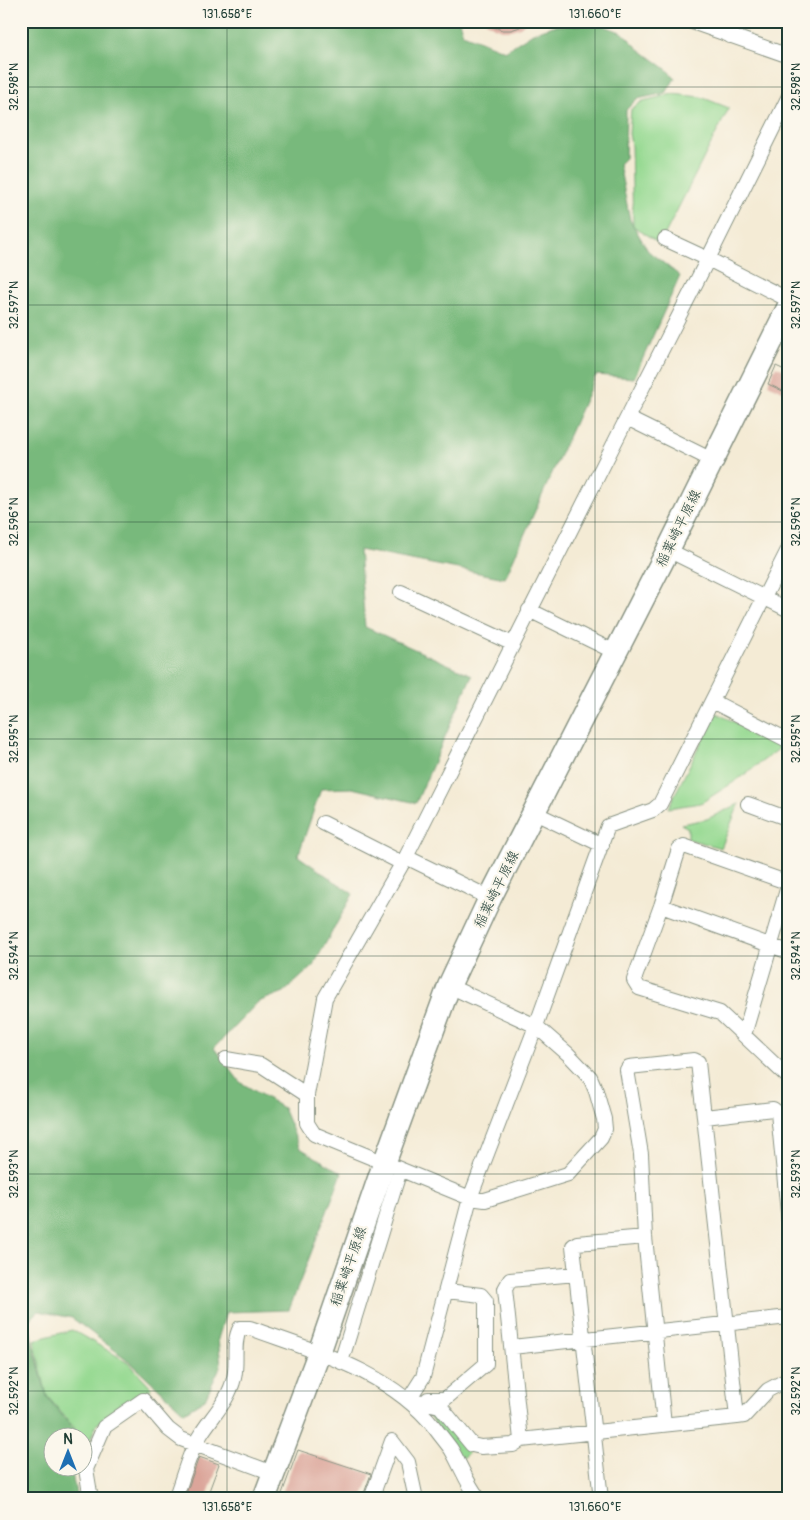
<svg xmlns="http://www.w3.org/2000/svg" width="810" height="1520" font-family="Pangolin,'Klee One',sans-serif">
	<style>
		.green { fill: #95d991; stroke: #5a8b62 }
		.forest { fill: #78b97b; stroke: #4c7b58 }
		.building { fill: #dba59a }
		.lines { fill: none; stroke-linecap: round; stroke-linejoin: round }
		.minor-casing { stroke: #8a9484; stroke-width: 16 }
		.primary-casing { stroke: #8a9484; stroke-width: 25 }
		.minor { stroke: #fff; stroke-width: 14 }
		.primary { stroke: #fff; stroke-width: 22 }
		.ticks { fill: none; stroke: #1f3d34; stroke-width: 1; stroke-opacity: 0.45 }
		.labels { text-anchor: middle; stroke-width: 4.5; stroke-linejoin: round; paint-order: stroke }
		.street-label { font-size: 14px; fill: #1f3d34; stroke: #fbf7ec }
		.neatline { fill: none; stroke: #1f3d34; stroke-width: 2 }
		.ticks-label { font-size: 12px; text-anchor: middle; fill: #1f3d34 }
	</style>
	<rect width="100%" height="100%" fill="#fbf7ec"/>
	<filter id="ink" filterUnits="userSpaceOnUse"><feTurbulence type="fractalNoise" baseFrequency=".02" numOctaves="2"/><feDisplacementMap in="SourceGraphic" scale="10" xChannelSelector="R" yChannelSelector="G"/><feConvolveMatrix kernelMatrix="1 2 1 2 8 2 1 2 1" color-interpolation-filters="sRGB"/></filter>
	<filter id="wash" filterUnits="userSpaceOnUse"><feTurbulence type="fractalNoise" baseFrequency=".0096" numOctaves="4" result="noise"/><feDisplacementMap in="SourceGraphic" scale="20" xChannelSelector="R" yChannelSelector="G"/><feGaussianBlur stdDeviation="1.12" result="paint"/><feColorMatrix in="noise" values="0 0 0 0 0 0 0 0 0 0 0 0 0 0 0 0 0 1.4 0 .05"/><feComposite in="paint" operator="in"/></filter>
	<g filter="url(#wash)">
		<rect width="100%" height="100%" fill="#f4ebd5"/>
		<path class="green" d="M672,94l29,3 28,11 -69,136 -27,-18 -2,-82 -2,-10 2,-25 12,-8z
			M716,713l67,33 -46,34 -36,23 -33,5z
			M739,804l-18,44 -33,-9v-11l-7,-4 26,-5z
			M72,1330l56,32 24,26 -55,36 -9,20 -41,-48 -13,-56z
			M423,1408l9,1 36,44 -6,6z"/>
		<path class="forest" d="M21,21h438l4,13 42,17 28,-18 20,-7 46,-2 24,9 16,16 27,20 9,9 -9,15 -29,6 -11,11 -1,48 -6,6 11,56 18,31 32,25 -46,102 -38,-3 -91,203 -146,-28 6,77 107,48 -56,128 -64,-15 -31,1 -23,67 55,38 -40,72 -29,26 -26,10 -44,46 26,34 43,26 17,40 42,25 -53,137 -63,2 -8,27 3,26 -16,34 -21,13 -55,-51 -57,-43 -33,-7 -10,10 3,19 15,57 33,40 -28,1v30h19l6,31h-56z"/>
		<g id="blocks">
			<path class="building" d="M485,21h42l-7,6 -9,3h-9l-8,-3z
				M776,366l13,6v22l-21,-10z
				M298,1450l73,24 -9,25h-82z
				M199,1457l20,7 -13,35h-8l-12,-5z"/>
		</g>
	</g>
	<g filter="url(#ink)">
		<use href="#blocks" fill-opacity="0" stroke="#8a9484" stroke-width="1"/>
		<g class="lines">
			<defs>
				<path id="minor" d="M689,21l100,35
					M730,36l5,-15
					M665,239l43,20 81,41
					M627,418l85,42
					M668,550l121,60
					M401,592l112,52
					M529,610l86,42
					M712,701l77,40
					M748,804l41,15
					M535,813l67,32
					M323,823l79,40
					M406,857l84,41
					M789,883l-105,-37 -5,3 -18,57 -27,74 5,8 81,25 69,65
					M661,906l128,46
					M449,986l87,40 32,28 22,23 6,14 8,28 1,10 -4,9 -33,36 -83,26 -15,-2 -156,-64 -7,-11v-28l18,-97 81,-141 221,-439 81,-159 81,-163
					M744,1035l45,-152
					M226,1059l35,6 46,30
					M705,1117l68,-8 5,4 11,110
					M512,1347l277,-30
					M341,1362l59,-192
					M409,1399l31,7 32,39 9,2 32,-2 8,-5 216,-23 -39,-355 -4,-2 -65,7 -2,3 14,84 4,83 19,187
					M409,1399l14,-22 47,-179 66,-172 72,-200 45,-16 7,-6 129,-256
					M428,1399h17l41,-35v-63l-5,-6 -34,-4
					M737,1417l7,-1 24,-26 21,-11
					M521,1440l-16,-151 5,-9 66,-6
					M91,1499l-5,-30 18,-42 39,-27 25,29 13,10 92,34
					M175,1499c8,-21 14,-47 26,-65 12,-19 28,-34 33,-56 4,-16 -2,-35 6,-50h10c66,24 140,43 185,100 5,7 11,14 16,21 10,17 16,35 28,50
					M371,1499l21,-58 16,21 8,37
					M601,1499l-28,-253 4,-3 68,-6"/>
				<path id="primary" d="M264,1499l55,-146 65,-189 65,-178 41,-88 178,-348 121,-244"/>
			</defs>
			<use href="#minor" class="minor-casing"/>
			<use href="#primary" class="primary-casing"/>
			<use href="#minor" class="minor"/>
			<use href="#primary" class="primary"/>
		</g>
	</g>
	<path class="ticks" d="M227,21v1478M595,21v1478M21,87h768M21,305h768M21,522h768M21,739h768M21,956h768M21,1174h768M21,1391h768"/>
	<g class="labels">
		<g class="street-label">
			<text transform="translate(678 528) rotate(-64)" y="5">稲葉崎平原線</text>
			<text transform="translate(496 889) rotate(-64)" y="5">稲葉崎平原線</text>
			<text transform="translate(348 1266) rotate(-71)" y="5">稲葉崎平原線</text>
		</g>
	</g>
	<rect width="810" height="1520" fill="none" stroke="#fbf7ec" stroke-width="55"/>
	<g transform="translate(68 1452)"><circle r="24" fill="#fbf7ec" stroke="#a3ada2"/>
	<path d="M0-4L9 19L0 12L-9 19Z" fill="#1f6fb2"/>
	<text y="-8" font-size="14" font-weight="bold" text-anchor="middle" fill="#1f3d34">N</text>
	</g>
	<rect x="28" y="28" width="754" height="1464" class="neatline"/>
	<g class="ticks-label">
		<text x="227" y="18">131.658°E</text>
		<text x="595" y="18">131.660°E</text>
		<text transform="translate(14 87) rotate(-90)" y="4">32.598°N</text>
		<text transform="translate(796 87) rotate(-90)" y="4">32.598°N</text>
		<text transform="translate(14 305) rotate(-90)" y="4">32.597°N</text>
		<text transform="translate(796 305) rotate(-90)" y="4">32.597°N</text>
		<text transform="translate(14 522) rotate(-90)" y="4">32.596°N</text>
		<text transform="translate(796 522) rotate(-90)" y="4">32.596°N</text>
		<text transform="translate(14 739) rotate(-90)" y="4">32.595°N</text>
		<text transform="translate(796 739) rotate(-90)" y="4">32.595°N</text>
		<text transform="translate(14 956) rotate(-90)" y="4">32.594°N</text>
		<text transform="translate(796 956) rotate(-90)" y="4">32.594°N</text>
		<text transform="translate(14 1174) rotate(-90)" y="4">32.593°N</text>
		<text transform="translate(796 1174) rotate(-90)" y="4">32.593°N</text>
		<text transform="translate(14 1391) rotate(-90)" y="4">32.592°N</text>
		<text transform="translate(796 1391) rotate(-90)" y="4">32.592°N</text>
		<text x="227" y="1511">131.658°E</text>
		<text x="595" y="1511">131.660°E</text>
	</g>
</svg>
